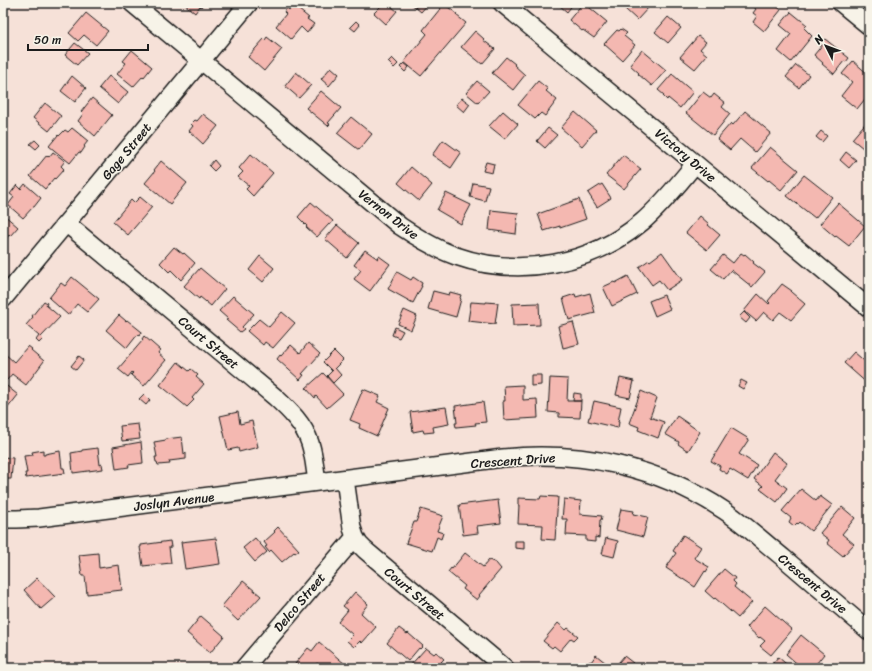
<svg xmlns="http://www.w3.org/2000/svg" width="872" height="671" font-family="Sriracha,sans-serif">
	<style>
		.building { fill: #f4b8b1; stroke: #1c1c1c }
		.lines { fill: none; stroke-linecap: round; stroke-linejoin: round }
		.minor-casing { stroke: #1c1c1c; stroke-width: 20 }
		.minor { stroke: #f7f3e8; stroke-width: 17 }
		.labels { text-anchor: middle; stroke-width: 3; stroke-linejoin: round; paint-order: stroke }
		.street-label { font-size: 13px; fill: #1c1c1c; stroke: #f7f3e8 }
	</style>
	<rect width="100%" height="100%" fill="#f6e1d8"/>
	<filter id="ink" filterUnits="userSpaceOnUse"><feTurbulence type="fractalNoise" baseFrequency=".025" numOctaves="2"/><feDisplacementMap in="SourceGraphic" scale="8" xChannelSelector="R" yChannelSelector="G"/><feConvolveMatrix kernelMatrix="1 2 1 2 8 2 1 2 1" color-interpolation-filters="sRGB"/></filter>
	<g filter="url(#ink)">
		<path class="building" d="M183,3h21l-3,4 -1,-1 -5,7z
			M384,3h3l10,8 -11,13 -12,-11z
			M410,3h19l-8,9z
			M554,3h20l-7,9 -8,-7 -1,1z
			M583,3h1l23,19 -13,16 -11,-8 -1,1 -13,-11z
			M630,3h13l5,5 -11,12 -12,-11z
			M749,3h24l8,7 -17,21 -11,-9 4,-6 -4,-3 3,-4z
			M444,4l13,10 -1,1 10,8 -45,53 -17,-14 23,-28 -4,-4z
			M293,5l16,13 -2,1 7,5 -7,9 -6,-6 -10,12 -15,-13 10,-12 -2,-2 3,-4 2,2z
			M791,12l16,13 -3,3 8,8 -21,26 -13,-11 13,-17 -11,-9z
			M86,13l22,18 -12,14 -12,-10 -6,6 -9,-8z
			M668,17l13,11 -13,15 -13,-11z
			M356,21l4,4 -5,6 -5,-4z
			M621,29l6,4 -3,3 11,9 -13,15 -18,-16 13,-14 2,1z
			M475,31l9,8 -1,1 12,9 -13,15 -21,-17z
			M698,36l8,6 -6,7 7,6 -12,14 -15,-12z
			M267,37l15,12 -18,22 -16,-14 16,-18 1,1z
			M825,39l24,19 -3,4 -2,-1 -10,13 -12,-10 1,-1 -9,-8 9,-11 -1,-2z
			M75,43l13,10 -11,12 -12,-10z
			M132,50l20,17 -8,10 -1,-1 -10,11 -16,-13 9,-11 -3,-2z
			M642,50l24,20 -14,16 -14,-12 1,-1 -9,-8z
			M506,57l9,7 -1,1 11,10 -12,15 -21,-17z
			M392,58l6,6 -4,4 -6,-6z
			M853,61l16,14v19l-12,15 -16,-13 11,-14 -10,-8z
			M404,63l5,4 -4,5 -5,-5z
			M796,65l13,10 -10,13 -13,-11z
			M331,67l8,7 -10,12 -8,-7z
			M296,72l15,13 -12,13 -14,-12z
			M672,74l21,18 -13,16 -12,-10 -1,2 -4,-4 1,-1 -6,-5z
			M72,76l14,12 -11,14 -14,-11z
			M109,76l19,16 -10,12 -19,-16z
			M477,81l12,10 -11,12 -12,-10z
			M538,81l10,8 -2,2 11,9 -12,16 -4,-3 -6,6 -17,-14z
			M321,91l20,17 -13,15 2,1 -2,2 -22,-18z
			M703,92l8,6 3,-4 11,9 -3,4 8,7 -17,21 -27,-22z
			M92,98l20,17 -17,21 -17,-15 5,-7 -2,-2z
			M462,98l8,6 -6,8 -8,-7z
			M45,103l16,13 -12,15 -16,-13z
			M503,111l15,13 -13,15 -16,-13z
			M745,111l26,22 -16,19 -15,-13 -10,11 -13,-11 14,-16 2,2z
			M575,112l21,18 -14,16 -21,-18z
			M203,114l15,12 -15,18 -14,-13 4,-5 -2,-2 4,-4 2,1z
			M351,117l21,17 -13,16 -22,-17z
			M869,119v34l-17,-14z
			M72,128l16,13 -4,5 1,1 -4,6 -2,-1 -9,11 -21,-17 9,-11 1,1 6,-6 3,2z
			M548,128l9,7 -12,13 -8,-7z
			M821,131l6,5 -5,6 -6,-5z
			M35,140l5,5 -4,4 -6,-5z
			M443,140l18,13 -10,15 -19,-13z
			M770,147l28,23 -17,20 -12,-10 -1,1 -16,-13z
			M53,152l12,9 -4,5 3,3 -9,10 -1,-1 -9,11 -15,-13 17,-21 2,2z
			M846,152l10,8 -7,8 -9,-8z
			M251,154l22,19 -20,23 -7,-7 3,-3 -11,-9 5,-5 -4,-4z
			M623,155l18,14 -17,20 -18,-14z
			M214,160l5,6 -5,5 -5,-5z
			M161,161l26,22 -17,21 -25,-21 10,-12 -1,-1z
			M486,162l8,2 -2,9 -9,-2z
			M411,167l21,18 -13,16 -21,-18z
			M804,175l28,22 -17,21 -28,-22z
			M473,183l16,3 -4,15 -15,-4z
			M25,184l16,14 -7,9h-1l-10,11 -15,-13 6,-8 -4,-3 7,-9 4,4z
			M602,184l9,14 -14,9 -9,-14z
			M446,193l25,12 -10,19 -24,-14z
			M140,197l12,10 -24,28 -15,-13 18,-22 3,3z
			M579,199l7,20 -26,9v-2l-16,5 -6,-17z
			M311,202l22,19 -3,4 -1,-1 -12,13 -11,-10 1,-1 -9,-9z
			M838,203l27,23 -16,20 -13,-10 -1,1 -15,-13z
			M491,210l27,3 -2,21 -27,-4z
			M3,214l15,13 -8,9 -1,-1 -6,8z
			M700,216l9,8 -1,1 12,10 -13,15 -21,-17z
			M337,225l22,18 -12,15 -22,-19z
			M174,247l9,7 1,-1 11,10 -14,17 -10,-10 -2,2 -9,-9z
			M365,250l13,9 1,-3 11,8 -20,27 -16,-12 7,-9 -7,-5z
			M662,252l20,28 -15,10 -8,-10 -7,5 -13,-18 10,-7 1,1z
			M741,253l3,2 1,-1 9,8 -1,1 12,9 -13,15 -21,-17 -8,9 -12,-10 12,-14 10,8z
			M260,256l14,12 -11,14 -14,-12z
			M200,268l25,21 -14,17 -11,-9 -1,2 -15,-13z
			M397,272l14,8 2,-3 9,6 -1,3h1l-9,17 -25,-14z
			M628,276l9,18 -25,12 -9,-19 11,-5 1,1z
			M72,277l27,22 -12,13 -10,-8 -9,11 -19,-17 12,-15 4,3z
			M782,284l10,7 -1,1 14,12 -14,16 -11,-8 -7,8 -9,-8 -8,9 -12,-10 14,-17 11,10 1,-1 -2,-2z
			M433,291l16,4 1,-3 11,3 -1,3 1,1 -5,18 -28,-8z
			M590,293l5,20 -26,7 -6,-22 12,-4 1,3z
			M664,295l6,14 -15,7 -6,-15z
			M233,296l21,18 -12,13 2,2 -4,3 -14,-12 2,-1 -9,-8z
			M44,301l3,2 -1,2 14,12 -19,20 2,2 -4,4 -3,-3 3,-4 -13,-11 7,-8 -1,-1z
			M471,302l15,1v-1l12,1 -3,21 -27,-3z
			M539,303l1,22 -27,1 -1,-22z
			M404,310l13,6 -6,14 -13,-6z
			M282,312l13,11 -22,25 -8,-6 -2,3 -16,-14 12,-12 10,8z
			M744,312l6,6 -4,5 -7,-6z
			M119,315l7,6 1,-1 15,12 -3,4 -1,-2 -11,14 -21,-18z
			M573,322l6,22 -16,4 -5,-22z
			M395,327l8,4 -4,7 -7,-3z
			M144,336l16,14 -2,3 8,7 -22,26 -13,-11 2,-2 -1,-1 -4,5 -10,-8 25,-29 -1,-1z
			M308,343l12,11 -18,20 2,1 -4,5 -23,-21 3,-4 1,1 10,-11 9,8z
			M28,346l4,3 -1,1 13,11 -18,24 -14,-11 -5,6 -4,-4v-22l1,-1 10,9z
			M334,351l9,9 -11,11 -9,-9z
			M854,352l15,13v20l-25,-22z
			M79,356l5,4 -8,10 -5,-4z
			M178,362l11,9 2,-2 7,6 -2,2 8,7 -12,14 2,2 -7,7 -27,-22z
			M335,368l6,7 -8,8 -6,-7z
			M323,373l20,21 -16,14 -11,-12 -1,2 -9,-10z
			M531,375h10v10l-10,1z
			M550,378l18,1 -1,22h14l-1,17 -21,-1v-4l-11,-1z
			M620,378l14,3 -4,17 -14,-3z
			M741,380l6,3 -4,6 -5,-3z
			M3,383l15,12 -11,14 -4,-4z
			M523,385v15l14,-1 1,19 -34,2 -1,-19h2l-1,-15z
			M363,389l17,7 -3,6 12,6 -12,28 -18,-8 1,-4 -10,-4z
			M641,391l16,7 -7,19 14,5 -6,16 -20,-8 1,-3 -10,-4z
			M574,393l7,1v7h-8z
			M144,394l6,6 -4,5 -7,-6z
			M594,401l27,6 -3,15h1l-1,6 -30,-7 1,-4h1z
			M483,402l3,20 -11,1 1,2 -20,2 -1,-4h2l-2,-17z
			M446,407l3,17 -16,3 1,5 -10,1 -1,-3 -10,2 -3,-20z
			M238,412l2,12 12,-3 6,26 -19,5 -1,-4 -10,2 -8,-34z
			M677,416l23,16 -12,19 -10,-7 1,-2 -14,-8z
			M138,424l2,15 -18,2 -2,-15z
			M731,428l18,11 -10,15 18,11 -9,15 -18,-11 -3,5 -8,-5 1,-3 -9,-5z
			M182,437l2,17 2,-1v6l-17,2 1,3 -12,1 -1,-3h-1l-1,-5h2l-3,-15 12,-2v-1z
			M141,442l2,21 -15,2 1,2 -13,2 -3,-22z
			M98,448l2,17 2,-1 1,5 -30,4 -2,-20 11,-2v-1z
			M43,450v5h2v-1l15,-3 2,17h2l1,5 -39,5 -1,-5h2l-3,-17 9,-1 -1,-3z
			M773,452l14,11 -12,16 12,9 -10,14 -17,-13 3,-3 -9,-7z
			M3,457l10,1 -2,21h-8z
			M801,489l15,12 4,-5 12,9 -21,26 -11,-9 -2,2 -1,-1 -3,3 -5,-4 2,-4 -9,-7z
			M541,496l17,1 -3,43 -13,-1 1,-14 -25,-1 1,-19h-1v-7l22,1z
			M564,499l17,2 -1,13 22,2 -1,4h-1l-1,18 -4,-1v5l-9,-1v-5l-20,-1 1,-16h-5z
			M498,500l3,23 -24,3 1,7 -15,2 -4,-30z
			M842,507l13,11 -13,16 12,10 -11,12 -16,-13 2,-3 -9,-7z
			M421,509l22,7 -6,15 6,2 -2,6 -4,-2 -5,14 -26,-8 8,-21h2z
			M621,509l13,2 -1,3 15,3 -5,20 -27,-7z
			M278,527l21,23 -4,3 -1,-1 -12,10 -11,-12 -2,2 -4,-5 2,-1 -3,-4 11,-10 -1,-1z
			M683,535l18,12 -7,11 15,9 -3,5 -1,-1 -10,16 -29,-19 10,-15 -3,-2z
			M216,538l4,26 -35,5 -4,-27z
			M255,538l12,14 -12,10 -12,-14z
			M606,538l12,3 -4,16 -12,-3z
			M170,541l1,6h-2l2,16 -28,3 -3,-19h1v-2z
			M515,541h9v8l-9,-1z
			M98,553l1,15 20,-3 3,25 -35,4 -2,-18h-3l-3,-21z
			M465,553l18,14 6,-7 7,3 5,6 -22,26 1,1 -3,4 -14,-11 2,-3 -17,-14 3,-4 1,1z
			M724,569l11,9 -2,3 3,3 -2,3 18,15 -14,16 -23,-20 -1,1 -9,-8z
			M37,578l18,19 -14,12 -17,-19z
			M243,581l18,15 -23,25 -16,-15z
			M355,592l13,12 -7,9 15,14 -14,16 -2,-2 -6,6 -7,-6 6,-6 -15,-13 10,-12 -5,-4z
			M765,606l27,24 -21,25 -11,-9 5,-5 -5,-4 -1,1 -12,-11z
			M201,616l23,20 -14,17 -23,-20z
			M558,623l8,7 2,-2 10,8 -4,4 -3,-2 -11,13 -6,-5 -2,2 -9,-7z
			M399,628l8,6 1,-1 15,13 -3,3 -1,-1 -11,13 -21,-18z
			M801,635l23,19 -11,14h-11l-16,-14z
			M319,642l26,22 -3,4h-19l-6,-5 -4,5h-14l-4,-4 13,-16 4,3z
			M426,648l8,6 2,-2 8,7 -3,3 7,6h-40z
			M596,655l10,8 -4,5h-18l6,-7 1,1z
			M624,656l9,7 -4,5h-15z
			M778,657l13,11h-22z"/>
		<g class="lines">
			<defs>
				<path id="minor" d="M132,3l268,223c18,12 36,23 56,30 63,22 135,9 186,-34 20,-17 37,-39 53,-58
					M502,3l367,305
					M841,3l28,23
					M66,223l209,174c14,13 29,27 35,46 4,12 5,26 7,39
					M3,299l246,-296
					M345,479l7,49 3,9 4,7 6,6 140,118
					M3,519h14l22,-1 464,-60c79,-8 156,9 222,53 22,15 41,33 61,49 28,24 55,47 83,71
					M244,668l111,-131"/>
			</defs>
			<use href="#minor" class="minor-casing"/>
			<use href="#minor" class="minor"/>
		</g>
	</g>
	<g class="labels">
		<g class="street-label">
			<text transform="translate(126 151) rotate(-50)" y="5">Gage Street</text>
			<text transform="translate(686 155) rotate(40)" y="5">Victory Drive</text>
			<text transform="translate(389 214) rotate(38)" y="5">Vernon Drive</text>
			<text transform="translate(209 342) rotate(40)" y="5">Court Street</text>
			<text transform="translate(513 460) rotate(-4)" y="5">Crescent Drive</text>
			<text transform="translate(174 501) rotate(-7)" y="5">Joslyn Avenue</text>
			<text transform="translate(813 583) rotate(40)" y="5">Crescent Drive</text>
			<text transform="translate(415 593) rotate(40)" y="5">Court Street</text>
			<text transform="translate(299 602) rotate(-50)" y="5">Delco Street</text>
		</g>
	</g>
	<rect width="872" height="671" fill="none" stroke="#f7f3e8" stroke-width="16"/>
	<rect x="8" y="8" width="856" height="655" fill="none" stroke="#1c1c1c" stroke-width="1.5" filter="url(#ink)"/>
	<g transform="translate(826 46) rotate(312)" stroke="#f7f3e8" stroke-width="3" paint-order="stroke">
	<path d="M0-3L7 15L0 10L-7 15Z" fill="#1c1c1c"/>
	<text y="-6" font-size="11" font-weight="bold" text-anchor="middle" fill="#1c1c1c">N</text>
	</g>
	<path d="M28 44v6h120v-6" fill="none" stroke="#1c1c1c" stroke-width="2"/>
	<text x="34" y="44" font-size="12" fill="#1c1c1c" stroke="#f7f3e8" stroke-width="3" paint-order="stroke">50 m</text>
</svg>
